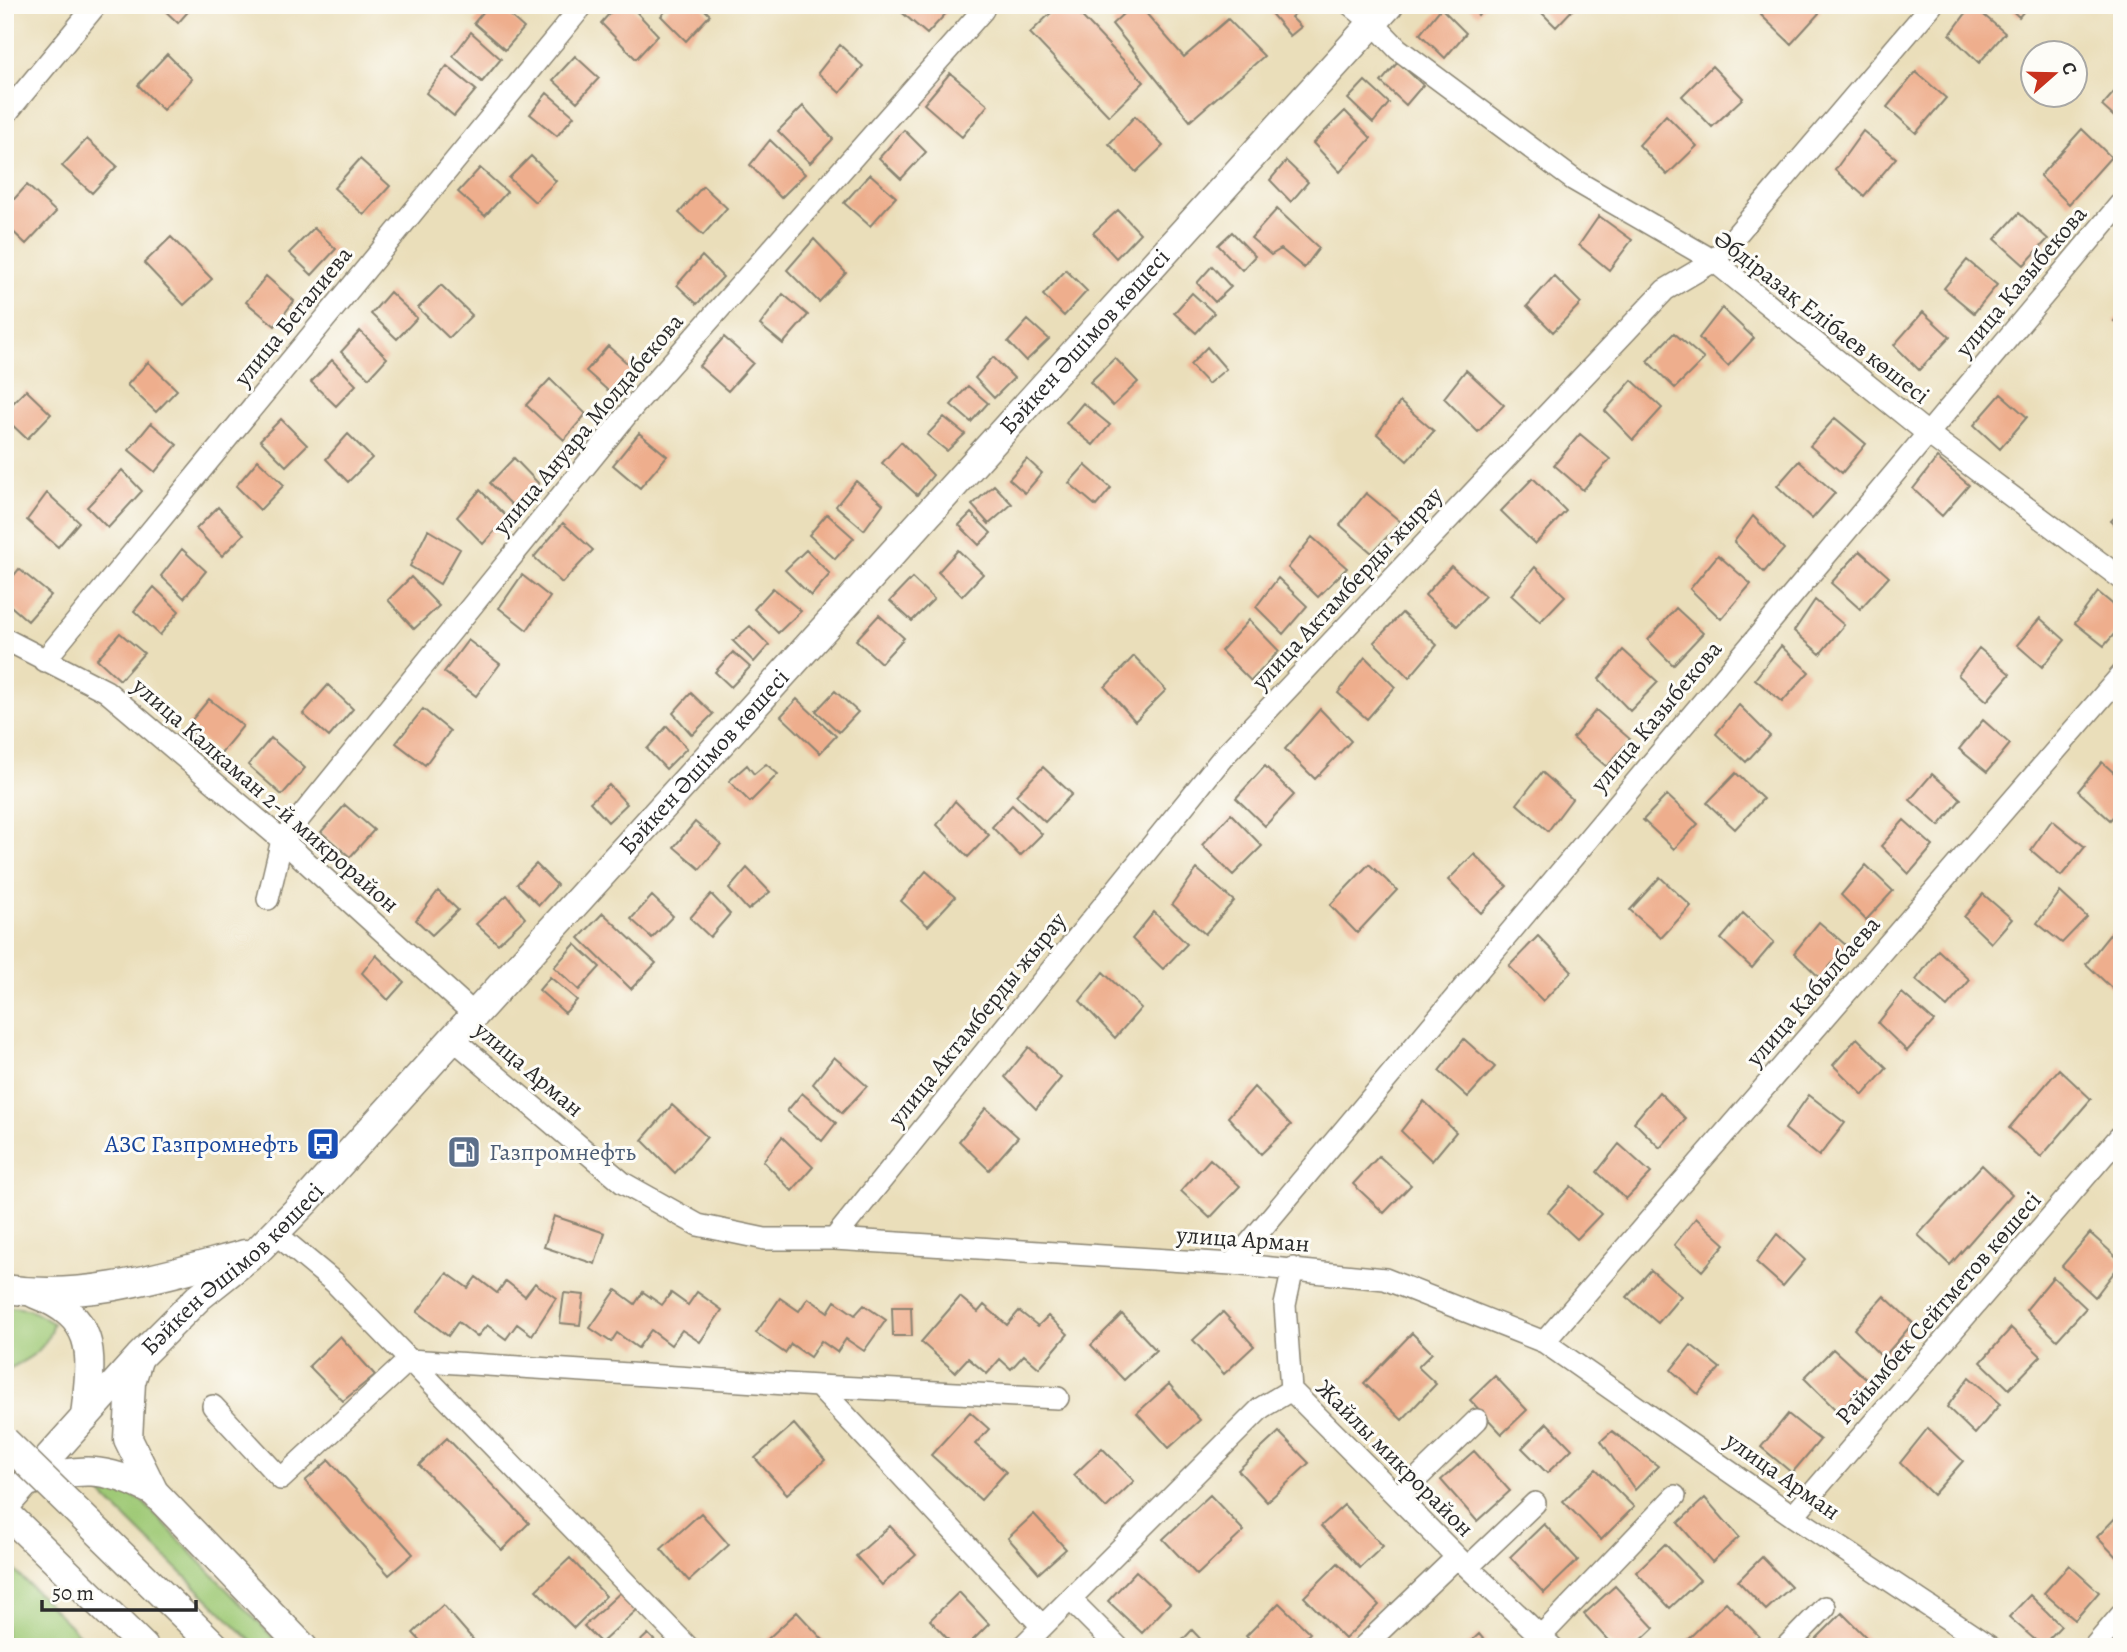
<svg xmlns="http://www.w3.org/2000/svg" width="2127" height="1652" font-family="Alegreya,serif">
	<style>
		.green { fill: #9ec975; stroke: #647a50; stroke-width: 2 }
		.building { fill: #eeae8d }
		.lines { fill: none; stroke-linecap: round; stroke-linejoin: round }
		.minor-casing { stroke: #8a8472; stroke-width: 24 }
		.major-casing { stroke: #8a8472; stroke-width: 31 }
		.minor { stroke: #fff; stroke-width: 21 }
		.major { stroke: #fff; stroke-width: 28 }
		.major-bridge-casing { stroke: #8a8472; stroke-width: 31; stroke-linecap: butt }
		.major-bridge { stroke: #fff; stroke-width: 28 }
		.labels { text-anchor: middle; stroke-width: 6; stroke-linejoin: round; paint-order: stroke }
		.street-label { font-size: 24px; fill: #2b2b2b; stroke: #fdfcf7 }
		.transit-label { font-size: 24px; fill: #164399; stroke: #fdfcf7; text-anchor: end }
		.service-label { font-size: 24px; fill: #4e5e75; stroke: #fdfcf7; text-anchor: start }
	</style>
	<rect width="100%" height="100%" fill="#fdfcf7"/>
	<filter id="ink" filterUnits="userSpaceOnUse"><feTurbulence type="fractalNoise" baseFrequency=".0143" numOctaves="2"/><feDisplacementMap in="SourceGraphic" scale="14" xChannelSelector="R" yChannelSelector="G"/><feConvolveMatrix kernelMatrix="1 2 1 2 8 2 1 2 1" color-interpolation-filters="sRGB"/></filter>
	<filter id="wash" filterUnits="userSpaceOnUse"><feTurbulence type="fractalNoise" baseFrequency=".00686" numOctaves="4" result="noise"/><feDisplacementMap in="SourceGraphic" scale="28" xChannelSelector="R" yChannelSelector="G"/><feGaussianBlur stdDeviation="1.57" result="paint"/><feColorMatrix in="noise" values="0 0 0 0 0 0 0 0 0 0 0 0 0 0 0 0 0 1.4 0 .05"/><feComposite in="paint" operator="in"/></filter>
	<g filter="url(#wash)">
		<rect width="100%" height="100%" fill="#eadeba"/>
		<path class="green" d="M5,1306l23,3 25,14c-7,29 -23,35 -48,48z
			M91,1484l35,8 17,10 139,145h-25z
			M13,1569l79,78h-87v-66z"/>
		<g id="blocks">
			<path class="building" d="M5,5h11l-11,17z
				M159,5h35l-16,18z
				M489,5h9l26,23 -19,22 -31,-27z
				M617,5h13l28,30 -22,24 -35,-36z
				M671,5h29l10,10 -24,26 -25,-25z
				M901,5h48l2,3 -24,26 -29,-25z
				M1059,5h12l73,77 -35,34 -79,-83z
				M1133,5h6l45,52 44,-38 36,37 -74,65 -78,-97z
				M1264,5h41l-14,12 10,10 -11,9z
				M1466,5h20l-8,10z
				M1544,5h33l-21,22 -17,-17z
				M1768,5h46l7,6 -30,33 -30,-29z
				M1972,5l33,28 -26,30 -29,-28z
				M2006,5h23l-10,12z
				M1441,8l25,25 -21,25 -25,-24z
				M471,32l30,27 -19,23 -29,-26z
				M840,45l23,21 -23,27 -22,-20z
				M167,54l25,25 -29,31 -25,-25z
				M575,56l24,22 -22,24 -24,-22z
				M1398,62l25,23 -17,20 -25,-23z
				M447,66l29,24 -22,26 -28,-23z
				M1712,66l31,32 -31,29 -30,-31z
				M1916,72l30,26 -30,35 -29,-26z
				M950,73l38,32 -26,32 -38,-33z
				M1365,81l24,22 -16,20 -25,-24z
				M2122,83v41l-20,-18z
				M547,93l27,23 -17,20 -27,-22z
				M803,106l30,33 -23,24 -32,-32z
				M1345,111l26,27 -31,34 -27,-29z
				M1666,115l31,31 -30,29 -28,-30z
				M1135,116l28,30 -27,26 -27,-28z
				M2082,129l29,28 -42,47 -29,-28z
				M904,130l22,22 -25,27 -22,-21z
				M1863,131l33,27 -32,38 -29,-26z
				M87,139l30,27 -25,27 -30,-27z
				M770,140l35,34 -24,24 -31,-33z
				M531,156l25,25 -21,21 -26,-24z
				M360,159l30,27 -26,29 -30,-27z
				M1286,161l22,21 -17,20 -21,-22z
				M480,168l27,24 -22,24 -27,-24z
				M870,174l26,23 -26,29 -26,-23z
				M27,185l29,27 -30,32 -21,-20v-15z
				M703,186l24,22 -24,27 -24,-22z
				M1277,209l42,39 -15,20 -23,-19 -10,6 -20,-17z
				M1118,210l22,23 -24,25 -23,-25z
				M2019,213l29,26 -24,26 -29,-26z
				M1599,216l33,24 -23,30 -30,-25z
				M314,228l22,21 -24,26 -23,-22z
				M1232,232l23,24 -13,14 -24,-25z
				M171,237l41,42 -28,26 -40,-42z
				M814,239l32,34 -27,29 -32,-32z
				M702,256l21,21 -26,27 -20,-19z
				M1967,260l30,25 -23,28 -30,-25z
				M1212,266l19,21 -16,15 -18,-19z
				M1066,270l21,21 -23,25 -21,-21z
				M266,276l28,25 -19,25 -29,-24z
				M1554,276l27,27 -28,29 -26,-26z
				M441,285l31,30 -23,23 -31,-30z
				M390,292l27,26 -20,21 -26,-25z
				M1192,293l22,20 -18,20 -22,-20z
				M783,294l25,21 -25,29 -23,-19z
				M1722,308l32,30 -26,28 -29,-28z
				M1923,312l27,25 -31,33 -25,-25z
				M2122,312v15l-8,-6z
				M1028,320l21,19 -23,22 -18,-19z
				M360,331l27,27 -18,20 -28,-26z
				M1674,333l30,26 -29,29 -28,-27z
				M724,337l29,26 -25,28 -29,-25z
				M608,346l28,25 -22,25 -28,-25z
				M1207,347l19,22 -18,15 -18,-19z
				M993,357l21,21 -20,20 -19,-20z
				M1115,358l23,24 -25,24 -23,-24z
				M332,360l24,25 -20,21 -25,-24z
				M148,362l29,28 -21,22 -29,-27z
				M1466,370l38,35 -26,27 -34,-34z
				M550,379l36,35 -22,26 -38,-35z
				M1632,380l30,28 -29,32 -28,-29z
				M968,386l20,17 -17,19 -20,-17z
				M26,390l25,24 -24,25 -22,-21v-7z
				M2001,394l26,23 -27,32 -26,-24z
				M1400,402l34,29 -27,30 -30,-27z
				M1083,403l27,22 -17,20 -27,-22z
				M944,417l21,17 -18,17 -20,-16z
				M1835,418l31,26 -24,29 -32,-27z
				M281,419l26,26 -21,21 -26,-26z
				M151,423l26,22 -22,27 -26,-22z
				M639,433l28,23 -27,32 -27,-23z
				M348,434l24,24 -24,24 -22,-23z
				M1580,434l30,25 -27,31 -29,-25z
				M901,442l32,33 -16,20 -35,-32z
				M514,458l25,26 -25,23 -24,-24z
				M1937,458l32,27 -27,31 -29,-27z
				M1027,459l15,14 -17,20 -16,-14z
				M258,460l26,25 -24,25 -24,-24z
				M1799,461l36,32 -23,26 -35,-33z
				M1085,465l26,23 -15,18 -27,-23z
				M122,470l20,21 -34,37 -21,-21z
				M1533,478l33,33 -31,33 -34,-33z
				M856,481l27,23 -19,26 -28,-24z
				M994,485l18,19 -23,20 -17,-19z
				M480,490l27,27 -24,27 -26,-27z
				M47,493l32,29 -21,25 -31,-27z
				M1366,493l35,29 -29,31 -32,-28z
				M218,507l26,27 -22,22 -26,-27z
				M2122,510v21l-11,-10z
				M971,513l20,20 -12,12 -20,-20z
				M827,514l27,24 -19,21 -26,-24z
				M1753,516l31,33 -20,23 -30,-30z
				M563,523l30,27 -31,33 -28,-26z
				M428,530l32,19 -20,35 -30,-18z
				M1312,537l35,31 -29,29 -30,-29z
				M182,549l24,22 -22,27 -23,-22z
				M806,550l24,24 -19,22 -26,-26z
				M958,550l25,24 -21,22 -24,-24z
				M1860,551l29,26 -29,32 -29,-26z
				M1718,555l33,29 -30,35 -31,-30z
				M1451,566l34,30 -28,30 -32,-31z
				M1535,567l30,29 -25,26 -29,-27z
				M19,569l32,26 -23,26 -23,-20v-14z
				M522,575l28,22 -23,33 -28,-22z
				M411,577l28,29 -25,23 -26,-29z
				M912,578l22,21 -22,22 -22,-20z
				M1278,578l29,28 -24,28 -27,-27z
				M154,587l25,24 -19,24 -26,-24z
				M773,588l28,23 -23,22 -24,-24z
				M2098,592l24,20v13l-18,21 -29,-23z
				M1815,600l29,25 -24,29 -26,-23z
				M1676,608l27,25 -30,32 -25,-25z
				M1402,613l35,32 -28,33 -35,-36z
				M879,615l25,23 -23,25 -25,-23z
				M2040,618l25,22 -23,27 -25,-22z
				M1249,620l30,31 -28,30 -30,-30z
				M750,626l19,19 -15,17 -21,-21z
				M120,633l24,20 -24,27 -23,-21z
				M468,640l32,24 -24,32 -32,-24z
				M1781,646l28,26 -27,30 -27,-23z
				M1979,648l31,26 -23,27 -29,-26z
				M1623,650l35,32 -28,29 -31,-32z
				M733,652l17,15 -19,20 -16,-15z
				M1134,656l32,34 -31,31 -30,-34z
				M1365,657l30,30 -28,32 -29,-26z
				M328,685l25,24 -24,28 -26,-23z
				M835,691l23,21 -19,20 -23,-21z
				M691,693l22,21 -21,21 -19,-22z
				M209,699l34,27 -23,28 -34,-27z
				M797,699l39,37 -16,17 -39,-37z
				M1739,705l31,31 -24,26 -30,-28z
				M423,709l27,22 -25,34 -29,-22z
				M1320,709l31,32 -36,38 -30,-30z
				M1596,710l34,29 -23,28 -34,-29z
				M1983,720l27,24 -23,28 -28,-23z
				M667,726l20,22 -21,21 -19,-20z
				M271,738l34,30 -23,27 -34,-30z
				M2102,762l20,18v27l-12,13 -32,-29z
				M766,764l12,10 -28,28 -21,-21 18,-16 7,9z
				M1265,766l29,29 -29,31 -29,-28z
				M1043,767l29,27 -27,28 -29,-27z
				M1542,772l30,27 -24,32 -31,-27z
				M1736,773l27,26 -28,30 -28,-26z
				M1932,774l29,25 -22,27 -29,-26z
				M609,785l18,19 -19,18 -18,-20z
				M1667,795l31,29 -24,25 -31,-29z
				M955,801l34,34 -21,22 -31,-32z
				M345,805l29,25 -24,27 -29,-25z
				M1012,805l30,29 -22,22 -28,-29z
				M1231,814l31,32 -29,29 -31,-30z
				M1904,820l29,26 -24,28 -28,-28z
				M2052,820l33,27 -24,29 -30,-26z
				M695,822l26,22 -21,25 -26,-22z
				M1474,854l33,32 -26,27 -33,-33z
				M536,864l21,21 -18,20 -22,-21z
				M1369,864l28,26 -40,43 -27,-28z
				M1866,865l27,26 -27,29 -25,-25z
				M747,868l23,24 -22,18 -19,-21z
				M1197,869l37,32 -29,33 -33,-30z
				M926,871l29,26 -27,29 -27,-25z
				M1660,877l31,29 -30,32 -31,-28z
				M438,891l20,19 -26,25 -16,-15z
				M2060,892l27,25 -25,26 -25,-20z
				M711,894l19,20 -20,23 -20,-19z
				M1983,894l29,25 -21,24 -27,-26z
				M507,895l18,23 -27,26 -22,-20z
				M652,896l21,20 -21,22 -21,-19z
				M1154,912l33,32 -24,25 -31,-30z
				M603,913l53,50 -25,26 -52,-51z
				M1743,913l31,29 -22,26 -31,-29z
				M1819,922l28,24 -27,32 -26,-25z
				M2111,933l11,10v48l-4,3 -32,-30z
				M1538,936l34,35 -29,30 -34,-35z
				M575,944l25,23 -21,23 -25,-23z
				M1938,950l32,30 -23,27 -31,-27z
				M376,955l28,27 -16,18 -26,-27z
				M1103,972l38,36 -26,30 -35,-37z
				M550,977l27,23 -12,13 -26,-23z
				M1902,993l32,28 -27,30 -29,-28z
				M1857,1038l30,30 -24,27 -30,-30z
				M1464,1039l31,28 -27,30 -29,-26z
				M1029,1047l32,31 -25,31 -31,-32z
				M834,1057l33,29 -25,27 -29,-29z
				M2059,1069l32,30 -50,58 -32,-29z
				M1254,1087l37,38 -30,29 -33,-37z
				M1659,1092l27,27 -26,29 -26,-26z
				M802,1093l34,30 -14,18 -35,-30z
				M1809,1095l36,28 -26,33 -34,-27z
				M1424,1101l32,31 -24,29 -31,-30z
				M672,1105l35,32 -32,36 -33,-33z
				M986,1108l32,29 -29,33 -30,-29z
				M782,1137l31,30 -21,24 -29,-30z
				M1619,1144l32,29 -25,26 -29,-27z
				M1379,1156l32,29 -27,28 -31,-29z
				M1210,1159l30,27 -30,32 -29,-27z
				M1982,1165l30,29 -62,71 -32,-30z
				M1571,1186l30,28 -24,25 -29,-27z
				M554,1216l51,17 -10,31 -51,-17z
				M1696,1218l29,26 -23,27 -28,-26z
				M2090,1233l32,29 -27,35 -33,-31z
				M1777,1234l28,26 -22,26 -27,-24z
				M1651,1270l30,26 -23,27 -31,-26z
				M447,1273l21,15 8,-11 21,16 9,-12 19,15 10,-13 21,15 -24,37 -15,-11 -11,15 -19,-14 -10,12 -19,-15 -10,14 -31,-24z
				M2053,1277l33,31 -29,32 -31,-30z
				M616,1290l19,14 8,-12 19,13 9,-12 17,12 9,-13 25,18 -22,32 -18,-12 -11,15 -20,-15 -13,18 -21,-15 -6,9 -21,-14z
				M564,1293l20,2 -4,30 -20,-2z
				M1884,1296l29,27 -30,35 -29,-29z
				M960,1297l18,15 6,-7 23,20 12,-14 19,15 10,-10 20,18 -29,34 -15,-13 -13,14 -11,-10 -13,15 -19,-16 -13,14 -34,-30z
				M780,1298l19,13 9,-13 20,14 7,-11 20,14 9,-10 22,15 -22,31 -18,-12 -9,13 -16,-11 -11,16 -19,-13 -6,9 -29,-20z
				M892,1307h19l1,29h-19z
				M1223,1312l31,34 -30,28 -31,-34z
				M1122,1314l34,36 -32,30 -33,-35z
				M2011,1328l30,28 -32,33 -28,-27z
				M1412,1333l20,20 -14,14 18,17 -34,36 -38,-37z
				M340,1336l35,39 -32,26 -34,-35z
				M1691,1345l29,23 -22,26 -27,-24z
				M1833,1349l35,32 -30,31 -34,-34z
				M1495,1376l32,34 -25,24 -32,-34z
				M1969,1377l31,27 -25,30 -28,-27z
				M1169,1384l31,36 -31,28 -32,-35z
				M970,1412l19,17 -14,15 31,28 -25,28 -50,-45z
				M1788,1414l32,26 -28,33 -31,-26z
				M1547,1423l25,26 -25,24 -25,-25z
				M794,1424l31,36 -38,34 -32,-36z
				M1928,1428l35,33 -30,34 -33,-32z
				M1612,1431l46,35 -23,24 -34,-49z
				M1279,1432l30,31 -42,39 -29,-32z
				M447,1438l82,85 -27,27 -83,-85z
				M1102,1448l32,33 -28,27 -32,-33z
				M1474,1451l36,40 -33,30 -36,-41z
				M329,1460l84,94 -24,21 -84,-94z
				M1596,1469l38,38 -33,33 -38,-39z
				M1210,1495l34,36 -47,44 -34,-36z
				M1705,1498l34,39 -27,25 -34,-39z
				M1344,1505l39,41 -23,22 -39,-42z
				M2122,1511v52l-25,-26z
				M701,1513l28,32 -40,36 -28,-32z
				M1034,1514l32,35 -27,24 -31,-35z
				M1544,1524l34,36 -34,33 -34,-36z
				M890,1526l26,29 -34,30 -26,-29z
				M1665,1544l35,36 -30,28 -34,-36z
				M1762,1557l29,30 -25,23 -28,-29z
				M570,1558l36,38 -32,32 -38,-38z
				M1338,1563l41,42 -34,34 -41,-42z
				M2069,1565l30,27 -24,28 -31,-27z
				M1136,1571l34,32 -28,30 -34,-32z
				M1615,1586l39,42 -20,19h-20l-30,-33z
				M622,1591l17,17 -38,35 -17,-17z
				M959,1592l30,32 -23,23h-11l-25,-27z
				M2030,1595l31,31 -19,20 -33,-29z
				M1726,1602l33,34 -11,11h-56l-6,-6z
				M1279,1603l31,30 -14,14h-40l-10,-11z
				M443,1605l34,39 -3,3h-48l-13,-14z
				M797,1612l29,31 -4,4h-63z
				M1842,1613l34,34h-63l-2,-3z
				M1192,1630l16,17h-32z
				M648,1634l13,13h-27z
				M1479,1634l11,13h-25z"/>
		</g>
	</g>
	<g filter="url(#ink)">
		<use href="#blocks" fill-opacity="0" stroke="#8a8472" stroke-width="2"/>
		<g class="lines">
			<defs>
				<path id="minor" d="M1351,5l22,18 25,26 176,131 140,81 213,172 195,146
					M5,115l91,-110
					M5,639l101,52 176,149 193,175
					M44,661l539,-656
					M268,899l14,-59 356,-439 345,-391 -1,-5
					M452,1038l171,145 75,42 67,14h69l398,25 153,15 159,63 249,174 197,131
					M275,1233l59,49 354,365
					M834,1239l390,-483 441,-466 49,-29 218,-256
					M1232,1264l890,-1062
					M1293,1268l-8,37 6,85 166,167 95,90
					M1544,1342l578,-668
					M818,1386l224,240
					M213,1406l68,73 128,-119 409,26 240,12
					M1398,1497l79,-77
					M1793,1516l329,-382
					M1468,1567l67,-64
					M1070,1599l48,48
					M1541,1636l134,-140
					M1022,1647l239,-239 30,-18
					M1363,1647l94,-90
					M1786,1647l39,-40
					M2094,1647l28,-33"/>
				<g id="major">
					<path d="M5,1289c83,12 161,-14 240,-35"/>
					<path d="M35,1294c66,25 56,63 50,123"/>
					<path d="M138,1360l-7,22 -3,57 26,53 149,155"/>
					<path d="M27,1482c54,-14 76,-17 127,10"/>
					<path id="s1" d="M5,1506l134,-149 60,-60 59,-47 47,-48 1084,-1197"/>
					<path d="M5,1512l139,135"/>
				</g>
			</defs>
			<use href="#minor" class="minor-casing"/>
			<use href="#major" class="major-casing"/>
			<use href="#minor" class="minor"/>
			<use href="#major" class="major"/>
			<defs>
				<path id="major-bridge" d="M5,1441l211,206"/>
			</defs>
			<use href="#major-bridge" class="major-bridge-casing"/>
			<use href="#major-bridge" class="major-bridge"/>
		</g>
	</g>
	<defs>
		<symbol id="bus-square" viewBox="-11 -11 22 22"><rect x="-9" y="-9" width="18" height="18" rx="4" fill="#1a4fb4" stroke="#fdfcf7"/><path d="M-5-6H5V4H4V6H2V4H-2V6H-4V4H-5ZM-3.5-4V0h7V-4ZM-3.5 1.2v1.5H-2V1.2ZM2 1.2v1.5H3.5V1.2Z" fill="#fff"/></symbol>
		<symbol id="fuel-square" viewBox="-11 -11 22 22"><rect x="-9" y="-9" width="18" height="18" rx="4" fill="#5c6f8a" stroke="#fdfcf7"/><path d="M-5.5-6h7V0h2V4h1.3V-2.5L3-4.5l.8-.8L6-3V5H2.5V1h-1V6h-7ZM-4.2-4.7v3.2H.2V-4.7Z" fill="#fff"/></symbol>
	</defs>
	<g fill-rule="evenodd">
		<use href="#bus-square" x="304" y="1125" width="38" height="38"/>
		<use href="#fuel-square" x="445" y="1133" width="38" height="38"/>
	</g>
	<g class="labels">
		<g class="street-label">
			<text transform="translate(2021 281) rotate(-50)" y="8">улица Казыбекова</text>
			<text transform="translate(293 316) rotate(-51)" y="8">улица Бегалиева</text>
			<text transform="translate(1822 317) rotate(38)" y="8">Әбдіразақ Елібаев көшесі</text>
			<text dy="8" stroke="none"><textPath href="#s1" startOffset="1589">Бәйкен Әшімов көшесі</textPath></text>
			<text transform="translate(588 424) rotate(-50)" y="8">улица Ануара Молдабекова</text>
			<text transform="translate(1347 588) rotate(-47)" y="8">улица Актамберды жырау</text>
			<text transform="translate(1656 716) rotate(-50)" y="8">улица Казыбекова</text>
			<text dy="8" stroke="none"><textPath href="#s1" startOffset="1022">Бәйкен Әшімов көшесі</textPath></text>
			<text transform="translate(266 795) rotate(41)" y="8">улица Калкаман 2-й микрорайон</text>
			<text transform="translate(1813 991) rotate(-49)" y="8">улица Кабылбаева</text>
			<text transform="translate(977 1019) rotate(-51)" y="8">улица Актамберды жырау</text>
			<text transform="translate(529 1069) rotate(40)" y="8">улица Арман</text>
			<text transform="translate(1243 1239) rotate(4)" y="8">улица Арман</text>
			<text dy="8" stroke="none"><textPath href="#s1" startOffset="329">Бәйкен Әшімов көшесі</textPath></text>
			<text transform="translate(1938 1308) rotate(-49)" y="8">Райымбек Сейтметов көшесі</text>
			<text transform="translate(1395 1458) rotate(45)" y="8">Жайлы микрорайон</text>
			<text transform="translate(1783 1476) rotate(35)" y="8">улица Арман</text>
		</g>
		<g class="transit-label">
			<text x="298" y="1152">АЗС Газпромнефть</text>
		</g>
		<g class="service-label">
			<text x="489" y="1160">Газпромнефть</text>
		</g>
	</g>
	<rect width="2127" height="1652" fill="none" stroke="#fdfcf7" stroke-width="28"/>
	<g transform="translate(2054 74) rotate(70)"><circle r="33" fill="#fdfcf7" stroke="#a9a8a5" stroke-width="2"/>
	<path d="M0-5L12 26L0 18L-12 26Z" fill="#c8321e"/>
	<text y="-10" font-size="19" font-weight="bold" text-anchor="middle" fill="#2b2b2b">С</text>
	</g>
	<path d="M42 1600v10h154v-10" fill="none" stroke="#2b2b2b" stroke-width="3.5"/>
	<text x="52" y="1600" font-size="21" fill="#2b2b2b" stroke="#fdfcf7" stroke-width="5" paint-order="stroke">50 m</text>
</svg>
